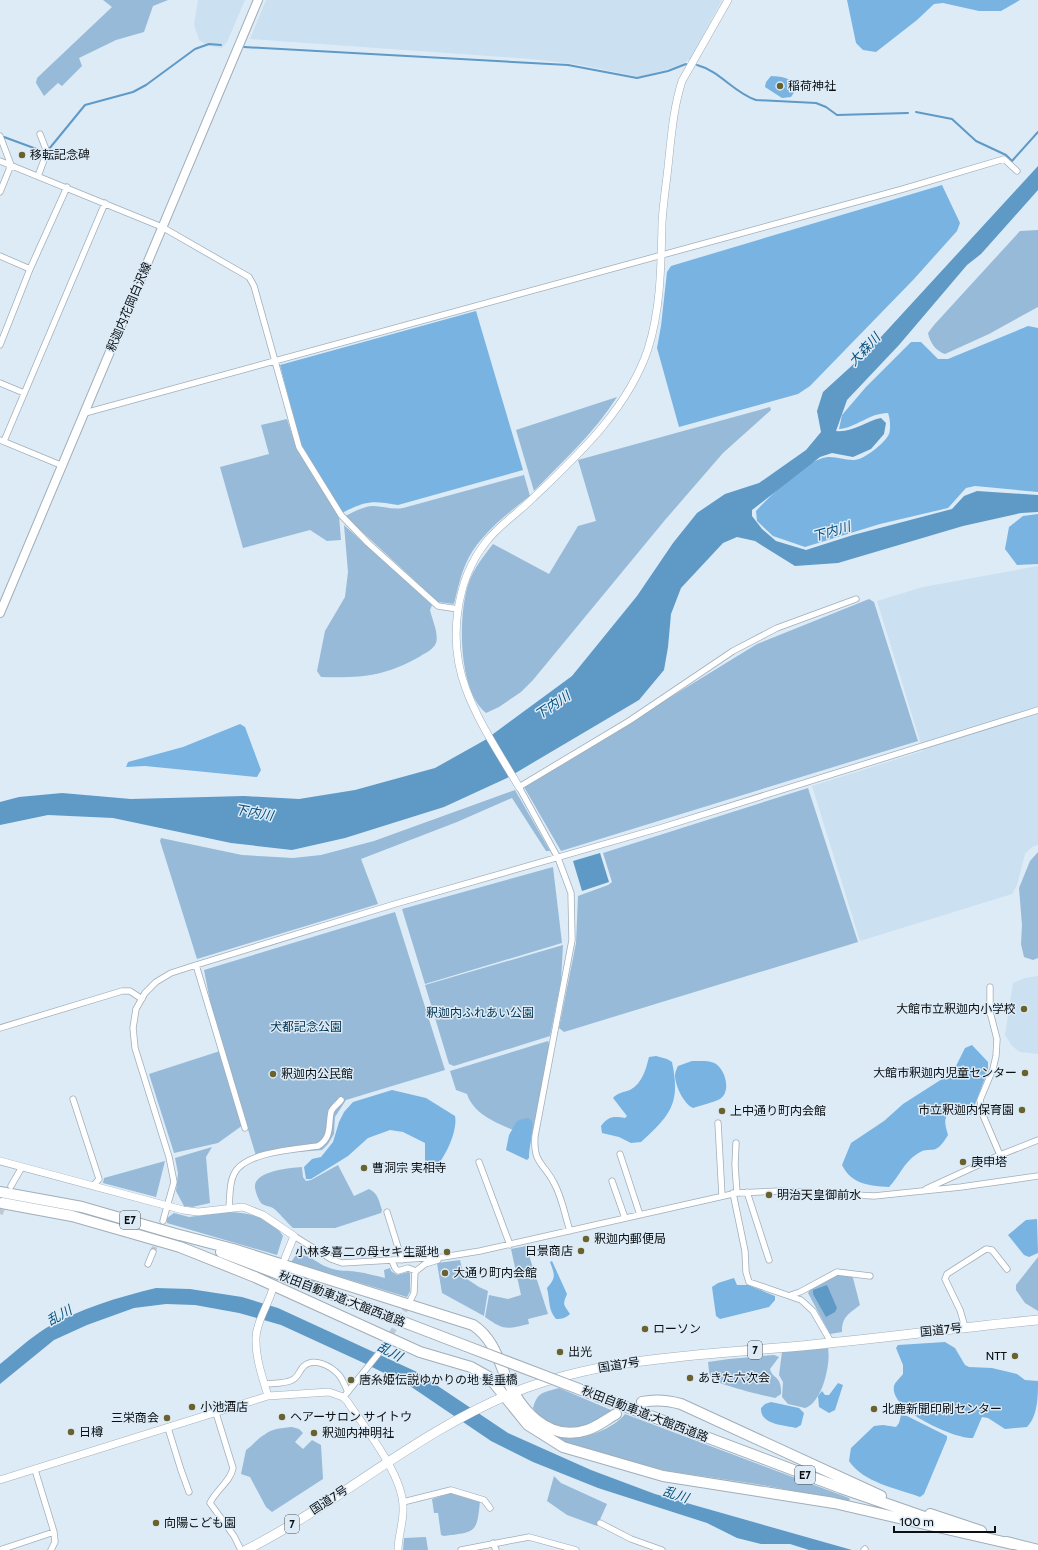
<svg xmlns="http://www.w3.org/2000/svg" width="1038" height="1550" font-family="Cabin,'Noto Sans JP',sans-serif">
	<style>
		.built { fill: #cbe0f0 }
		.green { fill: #96bad7 }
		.forest { fill: #78b3e1 }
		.water { fill: #5f99c6 }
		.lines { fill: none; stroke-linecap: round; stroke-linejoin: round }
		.stream { stroke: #5f99c6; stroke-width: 2 }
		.minor-tunnel { stroke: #bdcad5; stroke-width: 5.5; stroke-dasharray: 5.5 3; stroke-linecap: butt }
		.minor-casing { stroke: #a1aeb9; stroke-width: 7 }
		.tertiary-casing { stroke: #a1aeb9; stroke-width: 8 }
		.secondary-casing { stroke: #a1aeb9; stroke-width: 10 }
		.trunk-casing { stroke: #a1aeb9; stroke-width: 10 }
		.motorway-casing { stroke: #a1aeb9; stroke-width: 12 }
		.minor { stroke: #fff; stroke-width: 5.5 }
		.tertiary { stroke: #fff; stroke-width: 7 }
		.secondary { stroke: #fff; stroke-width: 8 }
		.trunk { stroke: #fff; stroke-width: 9 }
		.motorway { stroke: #fff; stroke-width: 10 }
		.motorway-bridge-casing { stroke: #a1aeb9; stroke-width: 12; stroke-linecap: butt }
		.motorway-bridge { stroke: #fff; stroke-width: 10 }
		.poi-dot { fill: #6a622e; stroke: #ddebf7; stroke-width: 1.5 }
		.labels { text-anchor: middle; stroke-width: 3; stroke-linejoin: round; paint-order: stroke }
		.shield { fill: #ddebf7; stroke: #495157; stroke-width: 1 }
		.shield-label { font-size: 11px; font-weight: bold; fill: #0a0f12 }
		.poi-label { font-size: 12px; fill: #0a0f12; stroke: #ddebf7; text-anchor: start }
		.street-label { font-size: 12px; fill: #0a0f12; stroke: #ddebf7 }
		.park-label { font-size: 12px; fill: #00324f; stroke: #ddebf7 }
		.water-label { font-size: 13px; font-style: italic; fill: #054f7a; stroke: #ddebf7 }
	</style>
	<rect width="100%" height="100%" fill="#ddebf7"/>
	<path class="built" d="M198,0h47l-18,42 -5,6 -13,-2 -10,-6 -5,-15z
		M266,0h456l-31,58 -9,7 -43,12 -58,-12 -50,-6 -281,-20z
		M1038,566v279l-6,2 -7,7 -8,31 -5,9 -152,47 -48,-155 111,-35 -46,-150 46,-14z
		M1038,976v78l-18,-2 -8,-6 -7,-11 8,-52 12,-5z"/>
	<path class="green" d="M103,0h65l-15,6 -9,26 -28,8 -37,18 3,8 -20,20 -4,-3 -14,13 -8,-13 1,-5 75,-71z
		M1038,230v77l-49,27 -44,20c-9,-3 -15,-11 -17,-21l6,-8 86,-94z
		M617,397c-22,35 -54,64 -83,94l-18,-61z
		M770,407l1,3 -48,43 -58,67 -132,160 -12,12 -22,15 -13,6c-28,-22 -28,-96 -18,-128 5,-16 15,-28 25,-41l56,30 29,-48 18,-5 -18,-61z
		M287,419l9,28 43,69 2,24 -14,1 -17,-11 -67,18 -23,-81 49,-13 -8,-29z
		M524,475l6,21c-22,17 -47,36 -61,61 -8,15 -11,31 -15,47l-16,-2 -93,-86c9,-4 19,-10 28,-10 10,0 19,4 30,2z
		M344,525l88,80 -2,5c2,9 9,24 6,33 -3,7 -11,10 -17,14 -36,20 -58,21 -98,20l-4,-6 8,-40 20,-34 3,-25z
		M869,599l5,3 44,139 -357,110 -37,-64 233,-143z
		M808,788l50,154 -294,90 -5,-4 17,-85 2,-47 30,-11 4,-3 -9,-29z
		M515,790l35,61h-4l-34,-53 -55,24 -96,37 17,45 -181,55 -37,-118 1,-3 81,17 51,3 28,-3 53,-14z
		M1038,852v106l-5,2 -9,-3 -3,-13 1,-19 -3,-37 11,-27z
		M553,867l9,76 -137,41 -23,-75z
		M395,912l50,158 -99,30 -11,17 -1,17 -6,10 -6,6 -36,3 -29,6 -45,-148 -8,-41z
		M563,945l-2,36 -11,55 -96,30 -5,-2 -24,-79z
		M548,1041l2,5 -17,85 -10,4c-20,-11 -48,-17 -56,-41l-11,-4 -6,-19z
		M220,1051l23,74 -25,18 -44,10 -25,-79z
		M212,1147l-6,10 4,46 -18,4 -8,-1 -8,-15 2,-18 -3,-15z
		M165,1161l-9,36 -53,-14 1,-5z
		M338,1165l16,31 15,-7c9,4 10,12 13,21l-1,3 -46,15h-42c-7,-6 -13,-15 -20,-20 -4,-2 -9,-2 -12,-5 -3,-4 -5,-10 -6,-15 -2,-17 34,-20 47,-21l1,10 3,4 5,-1z
		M227,1212c20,0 45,5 56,24l-6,19 -110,-32v-5l7,-5 15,4z
		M526,1246l22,68 -20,5 1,5c-23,5 -24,7 -44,-7l4,-22 19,4 13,-4 -10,-46z
		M296,1255c13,-2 20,8 31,12 11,5 20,3 31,5 8,1 18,4 27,6l-1,-8 6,-2 1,3 6,4 11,-3 2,1v18l-3,6 -116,-35z
		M1038,1257v54l-13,-8 -9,-13v-5z
		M460,1260l4,17 15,10 9,4 -4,25 -42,-23 -5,-30z
		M839,1274h11l3,4 7,27c-11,9 -18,11 -18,27l-12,2 -22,-41 2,-3z
		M828,1348c3,16 -6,55 -23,60l-17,-4 -6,-7 1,-15 -4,-7 3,-23z
		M774,1355l5,2 -9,12c2,10 12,6 11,25l-6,4c-10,-2 -55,-13 -61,-18 -6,-4 -5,-12 -6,-18l21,-3z
		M559,1388l52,22 1,1c-7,4 -14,10 -22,13 -18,8 -46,2 -57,-16 5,-17 10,-15 26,-20z
		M625,1414l224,84 1,2 -3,1 -91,-17 -89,-13 -38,-9 -56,-16 -15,-7 2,-3c7,1 15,2 22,1 13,-2 35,-12 43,-23z
		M292,1427l7,2 4,4 -8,9 8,7 9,-9 9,5 2,34 -51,33 -6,-5 -16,-30 -9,-3 5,-24c7,-5 11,-11 18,-15 8,-7 19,-7 28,-8z
		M554,1476l7,7 46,21 -10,22 -30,-11 -20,-14z
		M454,1492l26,9c-3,32 -4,31 -36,35l-3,-1 -3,-22h-4l-2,-14z
		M426,1537l2,13h-25l1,-12z"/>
	<path class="forest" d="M847,0h173l-19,11h-22l-36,-8 -9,1 -17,16 -41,32 -13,-2 -7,-7z
		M771,76c12,1 23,1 24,15l-4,6 -9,1 -17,-11 1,-5z
		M942,185l18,38 -3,8 -43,48 -104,107 -12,8 -119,33 -22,-79 4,-22 6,-54 4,-6z
		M476,311l47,159 -125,35c-26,-5 -33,-4 -56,8l-41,-67 -21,-81z
		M1028,326l10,2v164l-63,-6 -9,2 -18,20 -68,16 -75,23 -32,-11 -16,-15 -1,-10c13,-14 46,-46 64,-52 12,-5 21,1 33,1 10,1 32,-17 36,-26 2,-6 1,-16 -1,-21 -19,0 -32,15 -49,16l3,-14 24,-28 45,-45h10l17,17h10z
		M1038,514v50l-21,1 -12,-16 4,-22 14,-11z
		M240,724l5,3 16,43 -4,7 -112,-11 -19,1 2,-5 55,-15z
		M972,1045l16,17v8l-17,45 -21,-3c-8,6 -4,15 -2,23 -14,24 -17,9 -31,19 -13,8 -18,23 -28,33 -20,-1 -38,-3 -47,-22l9,-22 33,-22 19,-17 50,-32 12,-24z
		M656,1056l11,3 5,3c9,42 -2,53 -31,80l-10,1 -12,-6 -17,-4 -1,-7c7,-10 13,-10 24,-8l2,-2 -14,-18c4,-5 11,-6 17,-8 12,-6 16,-21 19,-33z
		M692,1061c7,0 19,-1 24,3 10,7 15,28 4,35 -8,4 -19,6 -27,9 -9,-4 -18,-22 -18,-33 0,-3 2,-7 3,-9z
		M392,1090l34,8 29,18c3,15 -10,42 -20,52l-6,-2 -4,-4v-19l-22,-11 -13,-2 -22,8 -20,18 -37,23h-5l-2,-12 8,-8 9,-2 12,-15 6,-20 5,-10 9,-10z
		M523,1119l5,-1 4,3c2,12 -3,24 -3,37l-2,2 -21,-10 3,-15 8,-14z
		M1037,1219l1,34 -9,4 -5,-2 -16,-20 18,-15z
		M552,1261l15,33c-5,12 -3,10 3,20 -4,4 -8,5 -14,5 -8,-9 -6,-19 -9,-31 9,-10 8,-13 3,-26z
		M734,1278l3,7h11l27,11v4l-6,7 -49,12 -4,-3 -4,-29 6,-4z
		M945,1342l10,6 10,17 4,2 23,1 25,6 8,6 13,1c0,15 0,35 -11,46l-22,2 -17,-11 -6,-1 -9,21c-18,1 -84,-28 -79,-52 1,-4 7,-9 9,-12v-9l-7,-17 2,-3z
		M838,1383l5,2 -8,25 -6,3 -10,-6 -1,-11 4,-5 3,4h4z
		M771,1402l28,6 5,5 -3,12 -5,3c-12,-3 -36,-3 -35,-20l4,-4z
		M901,1415l6,1 40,20v3l-23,55 -4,3c-24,-9 -56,-14 -71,-36l2,-13 23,-22 9,-1 13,2 3,-4z"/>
	<path class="water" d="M1038,166v24l-57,64 -14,11 -68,80 -52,55 -11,31c16,2 30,-10 45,-13l5,5 -2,11 -13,15 -18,8 -21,-4 -12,4 -68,53v6l10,13 14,12 30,9 47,-15 99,-26 12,-13 13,-5 61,4v17l-17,1 -58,13 -125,37 -43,3 -40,-25 -18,-4 -14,6 -42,45 -10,26 -3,33 -4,23 -25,30 -132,78 -63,29 -99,31 -53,12 -61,-7 -118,-25 -65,-3 -48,10v-23l19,-5 43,-4 69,6 113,-3 55,3 56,-9 80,-22 50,-28 87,-64 65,-80 36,-53 24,-30 28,-19 34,-11 47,-33 15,-18 -4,-21 6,-19 46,-42z
		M600,853l9,29 -27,9 -9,-30z
		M827,1285l10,23 -2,4 -9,5 -13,-23v-4z
		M156,1288l34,1 52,8 36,11 139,64 91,61 83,37 64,24 197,56h-43l-19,-6h-29l-24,-6 -30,-15 -109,-35 -65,-26 -42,-21 -81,-55 -44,-22 -85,-39 -42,-12 -44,-8 -29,-1 -32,4 -47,17 -33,15 -54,44v-20c15,-12 30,-26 46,-36 34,-19 72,-31 110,-40z"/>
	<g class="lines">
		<path class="stream" d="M244,47l324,18 69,13 31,-7 18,-7
			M697,65c23,6 37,28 59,35l60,3 10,4 11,8 71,-2
			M916,112l36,7 24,22 30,14 6,6 26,-29
			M4,137l38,14
			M49,149l36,-44 48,-13 13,-7 49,-36 14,-5 12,1"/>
		<path class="minor-tunnel" d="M0,1214l9,-23
			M153,1252l8,-25
			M383,1348l26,-45"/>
		<defs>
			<path id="minor" d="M0,136l11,29 -11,27
				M0,161l162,66 87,50 5,9 45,161 42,68 27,28 70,63 20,3
				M38,176l9,-24 -7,-18
				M0,256l30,13
				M0,345l30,-76 37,-82
				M0,383l24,10
				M85,413l818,-224 101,-30 13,12
				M0,440l63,26
				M4,441l101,-238
				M196,965l49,163
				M990,987v25l7,27 -1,17 -3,13 -13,31 2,13 18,42
				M0,1028l122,-37h8l12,8
				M73,1099l26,80 -5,6
				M718,1123l4,73
				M736,1143l-1,22 2,28
				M620,1154l20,61
				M479,1162l31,83
				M612,1181l13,37
				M11,1186l11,-19
				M926,1189l74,-34 38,-15
				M747,1192l22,68
				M733,1193l12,58 1,21 3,10 52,18 12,11 18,31
				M229,1208c1,-10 0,-25 5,-34 10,-22 62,-25 84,-28 14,-8 10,-20 13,-34 1,-4 7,-8 10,-12
				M387,1212l15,48
				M163,1221l11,-39 -5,-25 -34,-109 -2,-20 3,-19 9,-16 11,-11 15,-9 25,-8 199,-61 265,-76 378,-118
				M570,1231c-5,-15 -8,-34 -16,-48 -10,-20 -21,-19 -19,-47l37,-196 -1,-47 -13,-35 -39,-71 110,-66 104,-70 44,-23 79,-29
				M294,1236l37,23 11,4 101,-6 37,-6 257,-58 43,-2 94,5 87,-9 77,-11
				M392,1261l3,7 3,3 10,-3 8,3 9,-7 13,-4
				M148,1264l5,-12
				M791,1295l9,-3 37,-20 33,4
				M411,1299l3,-6 1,-22
				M965,1327l-5,-17 -15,-31 2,-5 39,-25 6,1 15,19
				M265,1384c8,-1 20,0 27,-4 7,-3 7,-10 12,-14 10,-9 27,0 35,9 4,5 6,11 9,17
				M346,1394l37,-46
				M216,1413l17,55c-2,13 -17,22 -23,35l24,33 7,14
				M168,1428l13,42 8,22
				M35,1470l19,62 1,10 -4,8
				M403,1502l48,-12 33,10 6,8
				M600,1523l31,16 31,11
				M493,1543l3,7
				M0,1550l54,-18
				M461,1550l68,-13 47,13
				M864,1550l1,-1"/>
			<path id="tertiary" d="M519,787c-18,-31 -40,-63 -53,-98 -18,-47 -11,-108 20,-147 13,-17 32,-29 47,-44 45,-43 95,-89 115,-149 13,-41 13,-84 14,-126 1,-19 4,-37 6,-56 3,-28 5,-58 14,-86l46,-81
				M0,1161l183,49 15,2 45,-5 20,8 31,21 -9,22
				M268,1396c-5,-17 -12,-36 -12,-55 -1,-16 11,-34 16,-50
				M0,1480l268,-84 61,-4 14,5 4,4c18,27 56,74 56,106 1,14 -5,29 -5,43"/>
			<path id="secondary" d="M0,613l258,-613"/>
			<path id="trunk" d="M246,1550c93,-47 172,-119 269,-158 84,-33 174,-36 262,-44 87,-7 174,-20 261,-28"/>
			<path id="motorway" d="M0,1192l82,15 97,28
				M2,1203l70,13 108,31 75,30 165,75 51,15 18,10 39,48 35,22 100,29 171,27 178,41
				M172,1233l61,16 240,76c18,12 24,30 32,50 14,33 42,68 82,55 10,-3 20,-11 29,-16
				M221,1252l245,94
				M600,1397l241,91 95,33
				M642,1402c14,-3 25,-2 39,2l200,92
				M930,1514l51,17
				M1007,1542l31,8"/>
		</defs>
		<use href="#minor" class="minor-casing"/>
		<use href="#tertiary" class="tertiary-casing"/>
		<use href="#secondary" class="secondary-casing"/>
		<use href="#trunk" class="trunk-casing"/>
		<use href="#motorway" class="motorway-casing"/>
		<use href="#minor" class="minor"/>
		<use href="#tertiary" class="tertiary"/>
		<use href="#secondary" class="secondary"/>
		<use href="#trunk" class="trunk"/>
		<use href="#motorway" class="motorway"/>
		<defs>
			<path id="motorway-bridge" d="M466,1346l134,51"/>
		</defs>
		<use href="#motorway-bridge" class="motorway-bridge-casing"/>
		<use href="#motorway-bridge" class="motorway-bridge"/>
	</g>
	<g class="poi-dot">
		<circle cx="780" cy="86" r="4"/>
		<circle cx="22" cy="155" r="4"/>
		<circle cx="1024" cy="1009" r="4"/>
		<circle cx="1025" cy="1073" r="4"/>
		<circle cx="273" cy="1074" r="4"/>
		<circle cx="1022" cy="1110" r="4"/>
		<circle cx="722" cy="1111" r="4"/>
		<circle cx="963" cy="1162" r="4"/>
		<circle cx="364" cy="1168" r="4"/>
		<circle cx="769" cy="1195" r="4"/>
		<circle cx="586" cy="1239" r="4"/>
		<circle cx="581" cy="1251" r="4"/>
		<circle cx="447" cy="1252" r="4"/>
		<circle cx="445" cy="1273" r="4"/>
		<circle cx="645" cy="1329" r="4"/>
		<circle cx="560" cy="1352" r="4"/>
		<circle cx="1015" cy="1356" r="4"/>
		<circle cx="690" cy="1378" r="4"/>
		<circle cx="351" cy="1380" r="4"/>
		<circle cx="192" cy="1407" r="4"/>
		<circle cx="874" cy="1409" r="4"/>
		<circle cx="282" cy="1417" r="4"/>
		<circle cx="167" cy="1418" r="4"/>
		<circle cx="71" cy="1432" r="4"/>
		<circle cx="314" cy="1433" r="4"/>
		<circle cx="156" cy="1523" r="4"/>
	</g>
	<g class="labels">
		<g class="shield">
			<rect x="120" y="1211" width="20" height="18" rx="3"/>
			<rect x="748" y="1341" width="14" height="18" rx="3"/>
			<rect x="795" y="1466" width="20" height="18" rx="3"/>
			<rect x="285" y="1515" width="14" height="18" rx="3"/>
		</g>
		<g class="shield-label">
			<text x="130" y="1224">E7</text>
			<text x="755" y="1354">7</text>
			<text x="805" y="1479">E7</text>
			<text x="292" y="1528">7</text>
		</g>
		<g class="poi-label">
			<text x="788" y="90">稲荷神社</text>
			<text x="30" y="159">移転記念碑</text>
			<text x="1016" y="1013" text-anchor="end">大館市立釈迦内小学校</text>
			<text x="1017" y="1077" text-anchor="end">大館市釈迦内児童センター</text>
			<text x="281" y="1078">釈迦内公民館</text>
			<text x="1014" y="1114" text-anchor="end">市立釈迦内保育園</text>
			<text x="730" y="1115">上中通り町内会館</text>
			<text x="971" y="1166">庚申塔</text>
			<text x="372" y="1172">曹洞宗 実相寺</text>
			<text x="777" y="1199">明治天皇御前水</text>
			<text x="594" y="1243">釈迦内郵便局</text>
			<text x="573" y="1255" text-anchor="end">日景商店</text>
			<text x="439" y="1256" text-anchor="end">小林多喜二の母セキ生誕地</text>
			<text x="453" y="1277">大通り町内会館</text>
			<text x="653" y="1333">ローソン</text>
			<text x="568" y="1356">出光</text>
			<text x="1007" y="1360" text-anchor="end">NTT</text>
			<text x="698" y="1382">あきた六次会</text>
			<text x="359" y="1384">唐糸姫伝説ゆかりの地 髪垂橋</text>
			<text x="200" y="1411">小池酒店</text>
			<text x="882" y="1413">北鹿新聞印刷センター</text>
			<text x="290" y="1421">ヘアーサロン サイトウ</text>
			<text x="159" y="1422" text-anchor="end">三栄商会</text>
			<text x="79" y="1436">日樽</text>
			<text x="322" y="1437">釈迦内神明社</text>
			<text x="164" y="1527">向陽こども園</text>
		</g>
		<g class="street-label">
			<text transform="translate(129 307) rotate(-67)" y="4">釈迦内花岡白沢線</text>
			<text transform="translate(342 1299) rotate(21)" y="4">秋田自動車道;大館西道路</text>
			<text transform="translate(941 1330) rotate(-6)" y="4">国道7号</text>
			<text transform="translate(619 1365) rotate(-9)" y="4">国道7号</text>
			<text transform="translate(645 1414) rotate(21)" y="4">秋田自動車道;大館西道路</text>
			<text transform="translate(329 1500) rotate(-33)" y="4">国道7号</text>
		</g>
		<g class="park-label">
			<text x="480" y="1017">釈迦内ふれあい公園</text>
			<text x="306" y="1031">犬都記念公園</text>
		</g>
		<g class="water-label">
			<text transform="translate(864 349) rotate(-47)" y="5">大森川</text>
			<text transform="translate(831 531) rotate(-16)" y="5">下内川</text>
			<text transform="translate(552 705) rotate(-34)" y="5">下内川</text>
			<text transform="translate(254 812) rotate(10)" y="5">下内川</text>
			<text transform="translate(59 1315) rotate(-29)" y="5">乱川</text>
			<text transform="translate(390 1351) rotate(28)" y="5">乱川</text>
			<text transform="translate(676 1494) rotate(18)" y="5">乱川</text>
		</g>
	</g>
	<path d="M894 1526v6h101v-6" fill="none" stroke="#0a0f12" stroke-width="2"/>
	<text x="900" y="1526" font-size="12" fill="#0a0f12" stroke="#ddebf7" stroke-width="3" paint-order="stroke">100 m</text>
</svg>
